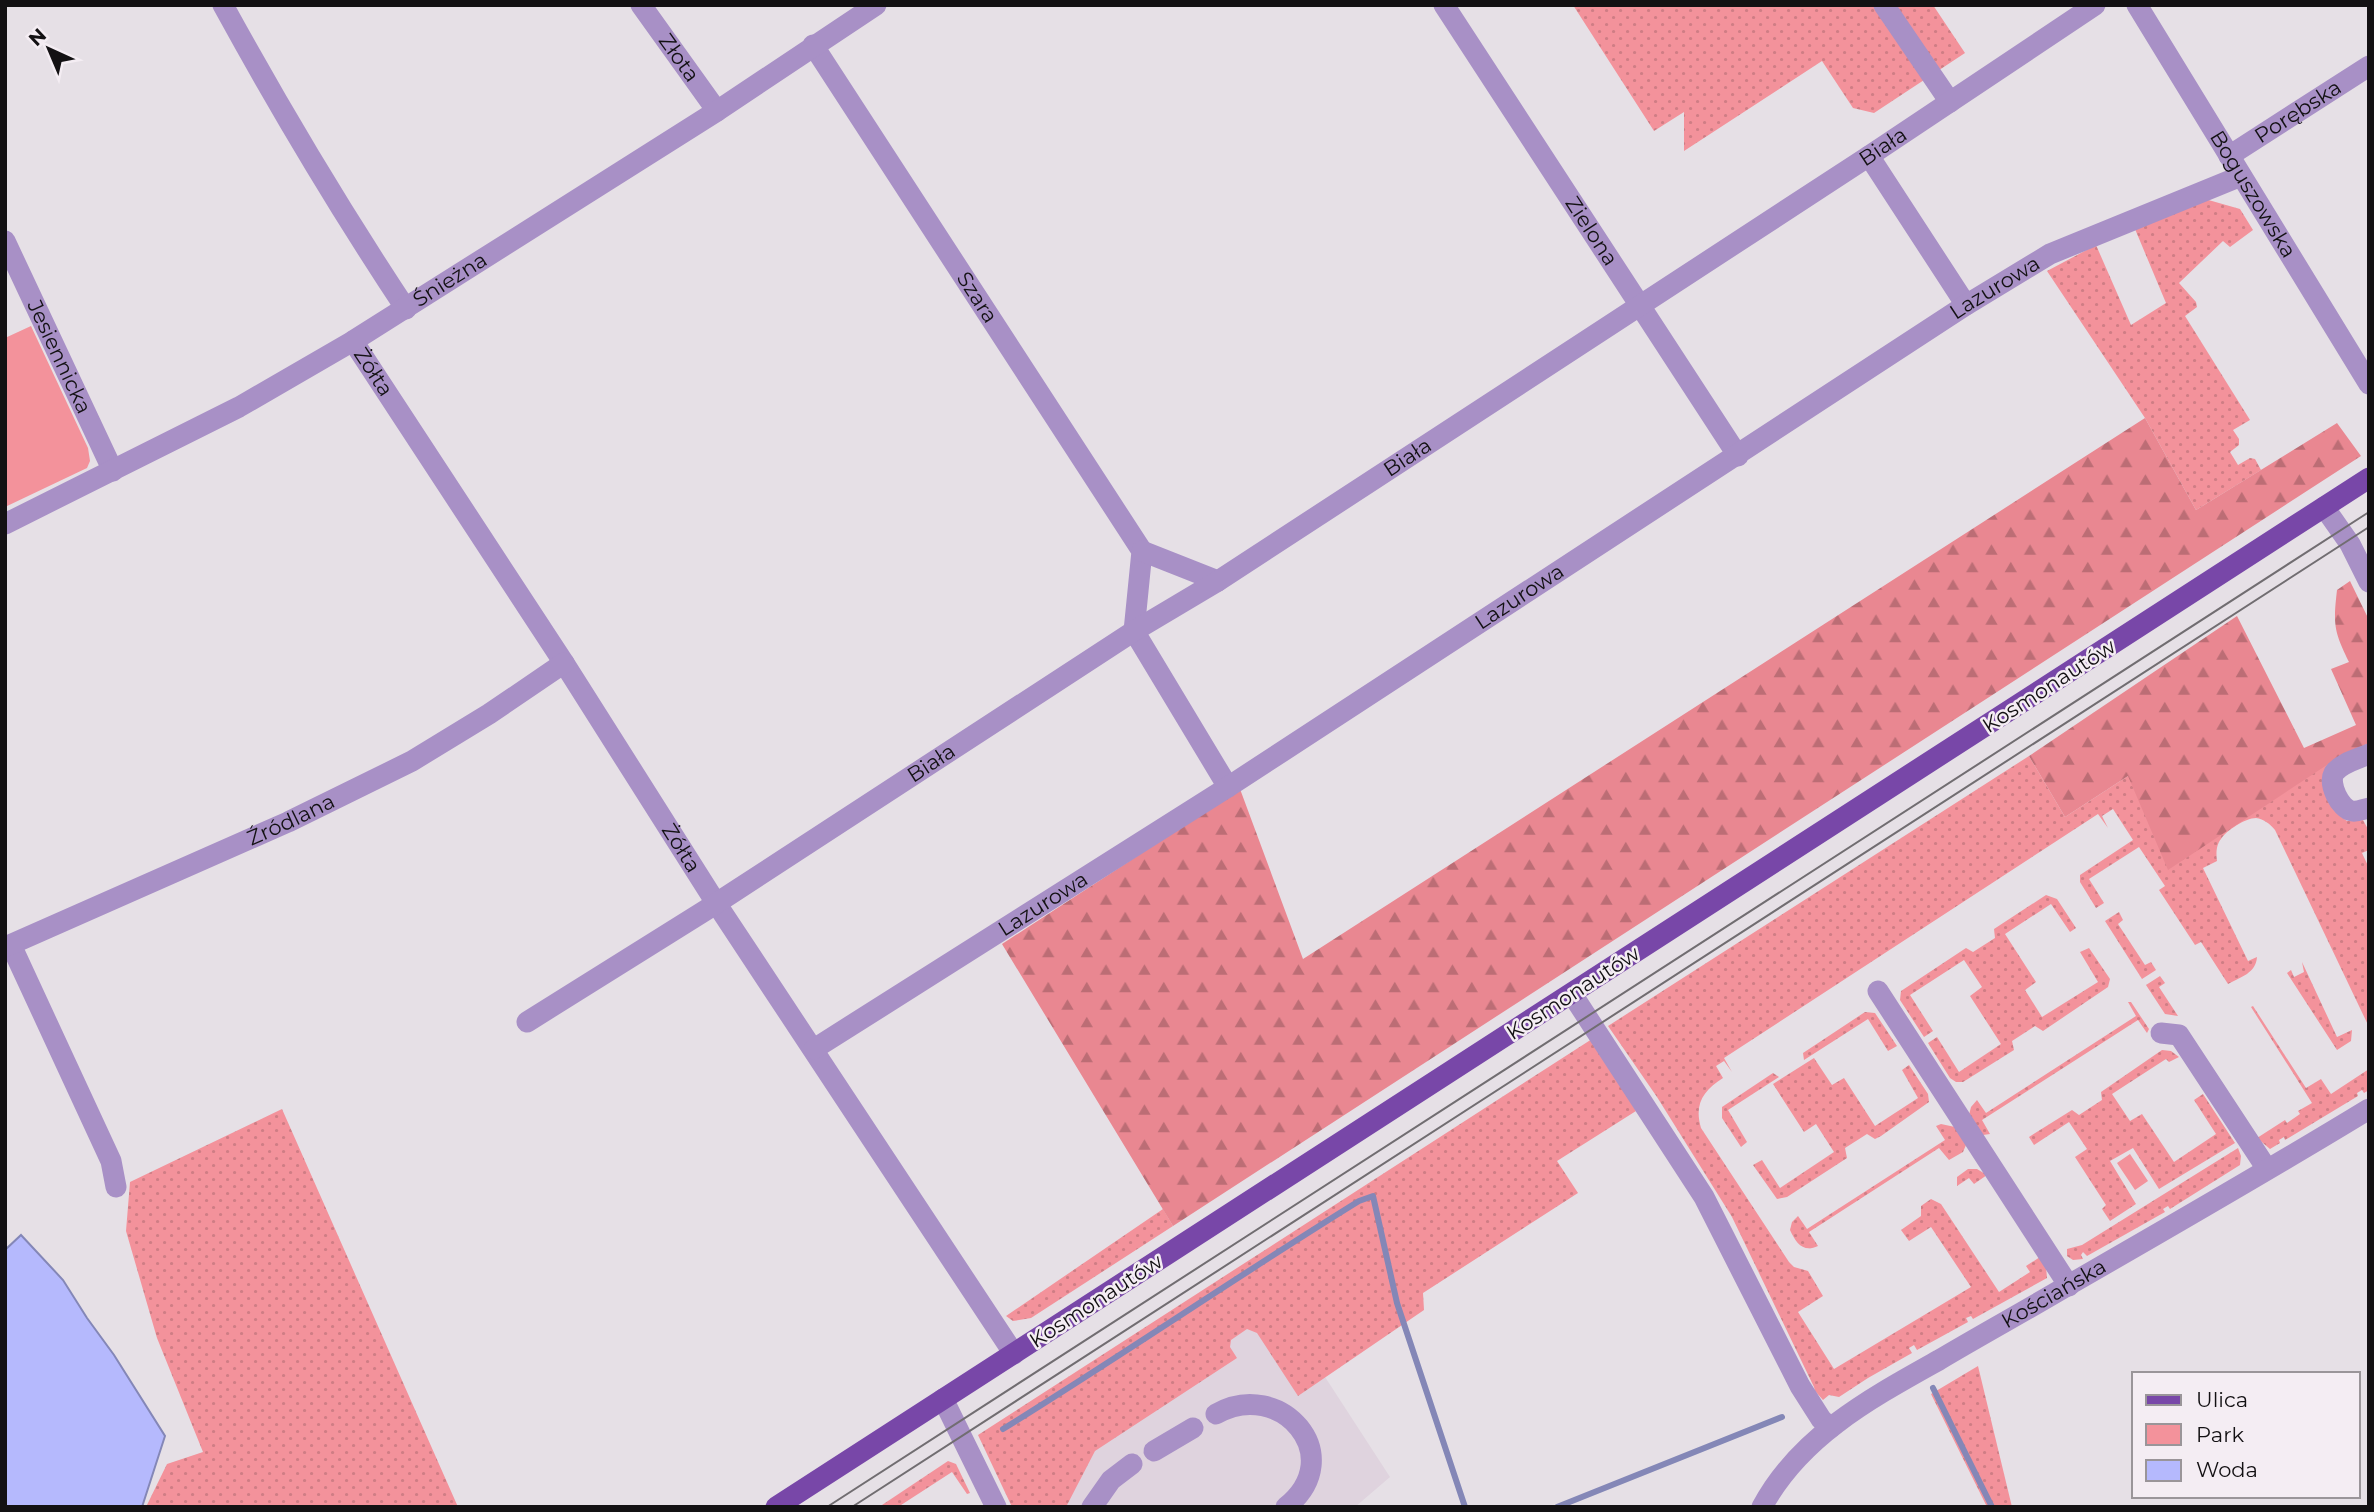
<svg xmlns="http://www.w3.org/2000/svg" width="2374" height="1512" font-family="Montserrat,sans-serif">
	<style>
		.built { fill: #dfd3de }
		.grass { fill: url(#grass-dots) }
		.forest { fill: url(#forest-firs) }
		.park { fill: #f3929b }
		.water { fill: #b5b9fd; stroke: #8487b7; stroke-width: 2 }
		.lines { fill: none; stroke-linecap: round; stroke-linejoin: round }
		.stream { stroke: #8487b7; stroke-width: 6 }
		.minor { stroke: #a890c6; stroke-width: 21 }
		.major { stroke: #7847a8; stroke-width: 21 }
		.tram { stroke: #716d71; stroke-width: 2 }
		.labels { text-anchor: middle; stroke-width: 5; stroke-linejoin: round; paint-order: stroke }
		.street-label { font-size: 21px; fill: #131113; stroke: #f4edf3 }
	</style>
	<defs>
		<pattern id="grass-dots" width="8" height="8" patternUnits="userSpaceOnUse" patternTransform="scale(1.75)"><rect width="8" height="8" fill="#f3929b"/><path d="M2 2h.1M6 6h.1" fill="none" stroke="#cf7d85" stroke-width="1.8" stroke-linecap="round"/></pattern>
		<pattern id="forest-firs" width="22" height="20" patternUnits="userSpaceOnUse" patternTransform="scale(1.75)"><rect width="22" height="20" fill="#e98791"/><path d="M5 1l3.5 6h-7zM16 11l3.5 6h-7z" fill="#bc6d75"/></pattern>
	</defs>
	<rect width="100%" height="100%" fill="#e6e0e6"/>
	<path class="built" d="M1277,1303l113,174 -35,30h-337z"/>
	<path class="grass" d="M1573,5h360l32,48 -91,60 -21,-5 -31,-47 -138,90v-39l-30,19z
		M2205,199l35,10 13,21 -23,17 -7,-6 -44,42 17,19 1,5 -12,9 65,104 -17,10 6,9v6l-9,7 8,13 12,-7 5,1 6,11 -65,40 -51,-92 -98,-147 49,-26 35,80 35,-22 -31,-74z
		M2029,756l36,61 63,-41 203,-14 9,54 7,5 16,-1 6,11v19l-7,3 7,15v159l-94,-197c-5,-6 -11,-11 -19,-12 -11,0 -30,13 -35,21 -5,6 -5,15 -4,22l-14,7 45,93 9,-4c-1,16 -16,20 -29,27l-27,-42 -6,3 -36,-55 6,-4 -26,-39 -50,32 15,24 -8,5 -16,-26v-7l53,-35 -20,-31 -11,7 6,12 -10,-14 -374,244 8,14 -8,-11 -8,5 7,12c-20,13 -29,26 -22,50l88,134 5,5 14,4 15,25 -25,16 36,57 137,-82 -40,-60 -22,14 -8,-11 20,-14v-10l10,-7 10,5 58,88 31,-20 -4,-6 14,-9 6,10 1,11 -74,41 -2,-3 -5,2 2,4 -51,28 -3,-5 -5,3 3,5 -44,25 -29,19 -10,-2 -6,5 -8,-9 -1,-4 -82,-170 -75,-120 -49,-71z
		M2046,895l11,4 19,29 -6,4 -19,-28 -46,30 31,48 -11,8 17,27 56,-35 -18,-30 9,-4 21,31 -2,8 -65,44 -8,-5 -23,15 2,9 -51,32h-7l-6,-4 -22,-35 9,-6 22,35 42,-28 -31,-48 12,-9 -18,-27 -54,35 23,36 -9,6 -24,-37 1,-9 65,-43 7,4 22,-14 -1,-9z
		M2119,912l4,8 -5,4 27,41 6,-3 5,8 -14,9 -37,-58z
		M2302,962l35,75 15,-7 -1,11 -14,9 -50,-77 4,-3 3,7 10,-5z
		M2160,976l5,7 -6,4 19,29 -13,-2 -19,-29z
		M2128,1002h3l18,27 -2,4 -9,-13 -156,100 8,14 -7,1 -14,-20 2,-8 6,-7 9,13 150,-97z
		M2253,1006l53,82 15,-9 10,15 38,-25v21l-5,3 -2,-3 -5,3 1,3 -73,44 -1,-3 -5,3 1,3 -10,6 -13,-11 28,-18 2,3 13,-9 -2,-3 14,-8 -61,-96z
		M1865,1012l10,1 22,33 -9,5 -20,-32 -64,41 -1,-7z
		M1592,1039l44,72 -79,50 21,32 -155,100 1,17 -126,86 -41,-63 -10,-4 -16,11 -1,7 7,11 -142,93 -29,56h-54l-34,-72z
		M2162,1050l9,1 8,6 -10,5 -3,-3 -54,35 18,27 12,-7 32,48 42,-28 -22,-34 9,-6 32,49 -76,46 -26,-41 -23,13 26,43 -26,17 -8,-12 4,-4 -31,-48 12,-8 -18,-27 -35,23 -5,-8 43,-27 7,5 23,-15 -1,-8z
		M1814,1058l18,27 12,-7 31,48 43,-28 -16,-28 7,-5 19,29 1,8 -48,34 -6,3 -8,-5 -22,14 2,10 -60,39 -10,2 -24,-34 9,-5 18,28 54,-36 -18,-28 -12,8 -31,-48z
		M1773,1073l6,4 -51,33 19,32 -6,5 -19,-29v-11z
		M282,1109l176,398h-312l21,-43 36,-12 -46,-114 -31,-107 4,-49z
		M1941,1124l14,3 11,18 -3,7 -14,8 -10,-12 -130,84 9,14c-15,7 -22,-3 -28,-16l2,-8 6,-6 9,13 138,-89 -9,-14z
		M2238,1148l3,8 -1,9 -70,44 -2,-3 -5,3 2,3 -78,44 -4,-4 -2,3 2,4 -10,1 -6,-4v-7l15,-4z
		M1968,1169h9l10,6 -13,9 -5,-6 -12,8v-9z
		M1163,1209l10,17 -142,92 -18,3 -7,-5z
		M1978,1366l34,141h-25l-56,-113z
		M948,1461l8,3 14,29 -3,1 -15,-22 -54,35h-19z"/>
	<path class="forest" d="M2145,418l51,92 141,-87 24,33 -1188,770 -171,-282 238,-155 63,170z
		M2350,581l19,39v123l-30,14 -171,113 -40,-94 -63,41 -36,-61 208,-140 67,132 52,-23 -25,-56 18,-7c-15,-31 -16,-37 -12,-72z"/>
	<path class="park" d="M31,326l57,122 2,13 -3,7 -82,39v-169z
		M2130,1154l18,27 -13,9 -18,-27z"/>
	<path class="water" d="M21,1235l42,45 24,38 27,37 51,81 -23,71h-137v-257z"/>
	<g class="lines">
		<path class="stream" d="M1933,1388l59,119
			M1003,1429c120,-74 236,-154 356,-228l14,-5 24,107 68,204
			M1557,1507l225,-90"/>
		<g class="minor">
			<path d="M223,5c57,104 118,206 183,304"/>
			<path id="s1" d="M641,5l76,106"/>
			<path id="s2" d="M1444,5l294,451"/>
			<path d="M1884,5l66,97"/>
			<path id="s3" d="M2137,5l232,379"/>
			<path id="s4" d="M813,45l329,506 -8,80 94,156"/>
			<path d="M1869,156l97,149"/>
			<path id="s5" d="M2229,156l140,-90"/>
			<path id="s6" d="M5,241l108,230"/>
			<path id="s7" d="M353,341l211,322 152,240 298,451"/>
			<path d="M2324,507l26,37 19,38"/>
			<path id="s8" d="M5,524l234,-117 114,-66 364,-230 159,-106"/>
			<path d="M1142,551l76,30"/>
			<path d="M2369,754c-11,5 -28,9 -35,19 -6,11 6,36 18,38 6,1 11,-2 17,-3"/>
			<path d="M11,945l100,216 5,26"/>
			<path id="s9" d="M5,947l283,-125 124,-61 77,-47 75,-51"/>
			<path d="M1878,991l191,295"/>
			<path d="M1572,994l132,203 96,189 21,33 9,9"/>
			<path id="s10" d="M527,1022l179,-112 428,-279 84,-50 651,-425 226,-151"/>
			<path d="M2161,1033l18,2 88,134"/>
			<path id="s11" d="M814,1049l414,-262 738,-482 84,-51 191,-78"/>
			<path d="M943,1399l53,108"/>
			<path d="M1216,1414c64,-37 134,42 70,93"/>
			<path d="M1154,1451l39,-23"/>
			<path d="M1092,1507l19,-27 21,-16"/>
			<path id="s12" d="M1762,1507c38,-71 109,-109 177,-147 42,-25 86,-49 128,-74 101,-58 202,-116 302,-177"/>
		</g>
		<path class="major" d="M776,1507l1593,-1029"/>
		<path class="tram" d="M827,1507l1542,-995
			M852,1507l1517,-980"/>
	</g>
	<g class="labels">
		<g class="street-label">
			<text dy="7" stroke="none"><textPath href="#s1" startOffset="65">Złota</textPath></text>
			<text dy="7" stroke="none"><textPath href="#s5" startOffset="82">Porębska</textPath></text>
			<text dy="7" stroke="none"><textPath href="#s10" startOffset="1614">Biała</textPath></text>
			<text dy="7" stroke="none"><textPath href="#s3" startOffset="222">Boguszowska</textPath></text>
			<text dy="7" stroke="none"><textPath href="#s2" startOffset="270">Zielona</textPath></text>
			<text dy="7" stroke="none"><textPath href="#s8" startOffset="508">Śnieżna</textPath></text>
			<text dy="7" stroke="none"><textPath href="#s11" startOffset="1405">Lazurowa</textPath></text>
			<text dy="7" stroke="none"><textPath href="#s4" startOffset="301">Szara</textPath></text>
			<text dy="7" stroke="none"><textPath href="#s6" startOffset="128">Jesiennicka</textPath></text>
			<text dy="7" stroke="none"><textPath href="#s7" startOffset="37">Żółta</textPath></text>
			<text dy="7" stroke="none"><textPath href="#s10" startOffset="1046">Biała</textPath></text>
			<text dy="7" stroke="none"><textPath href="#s11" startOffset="838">Lazurowa</textPath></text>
			<text transform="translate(2049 686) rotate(-33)" y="7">Kosmonautów</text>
			<text dy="7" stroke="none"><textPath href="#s10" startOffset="480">Biała</textPath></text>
			<text dy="7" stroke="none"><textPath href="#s9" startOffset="313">Źródlana</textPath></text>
			<text dy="7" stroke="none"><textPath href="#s7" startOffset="604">Żółta</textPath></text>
			<text dy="7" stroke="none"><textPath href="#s11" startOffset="271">Lazurowa</textPath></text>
			<text transform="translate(1573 993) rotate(-33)" y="7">Kosmonautów</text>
			<text dy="7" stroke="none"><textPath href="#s12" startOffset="366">Kościańska</textPath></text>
			<text transform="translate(1096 1301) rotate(-33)" y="7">Kosmonautów</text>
		</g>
	</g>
	<rect width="2374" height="1512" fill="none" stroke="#131113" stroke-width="14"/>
	<rect x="2132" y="1372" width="228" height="126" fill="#f4edf3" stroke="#9a9599" stroke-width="2"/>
	<rect x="2146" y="1395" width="35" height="10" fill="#7847a8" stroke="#9a9599" stroke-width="2"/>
	<text x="2196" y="1407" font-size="21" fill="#131113">Ulica</text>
	<rect x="2146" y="1424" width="35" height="21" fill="#f3929b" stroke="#9a9599" stroke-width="2"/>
	<text x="2196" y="1442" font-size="21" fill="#131113">Park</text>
	<rect x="2146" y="1460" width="35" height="21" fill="#b5b9fd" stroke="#9a9599" stroke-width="2"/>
	<text x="2196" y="1477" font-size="21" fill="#131113">Woda</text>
	<g transform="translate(49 49) rotate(316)" stroke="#f4edf3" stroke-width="5" paint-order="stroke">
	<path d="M0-5L12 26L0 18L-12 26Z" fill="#131113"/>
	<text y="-10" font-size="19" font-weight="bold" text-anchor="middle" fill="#131113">N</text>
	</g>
</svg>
